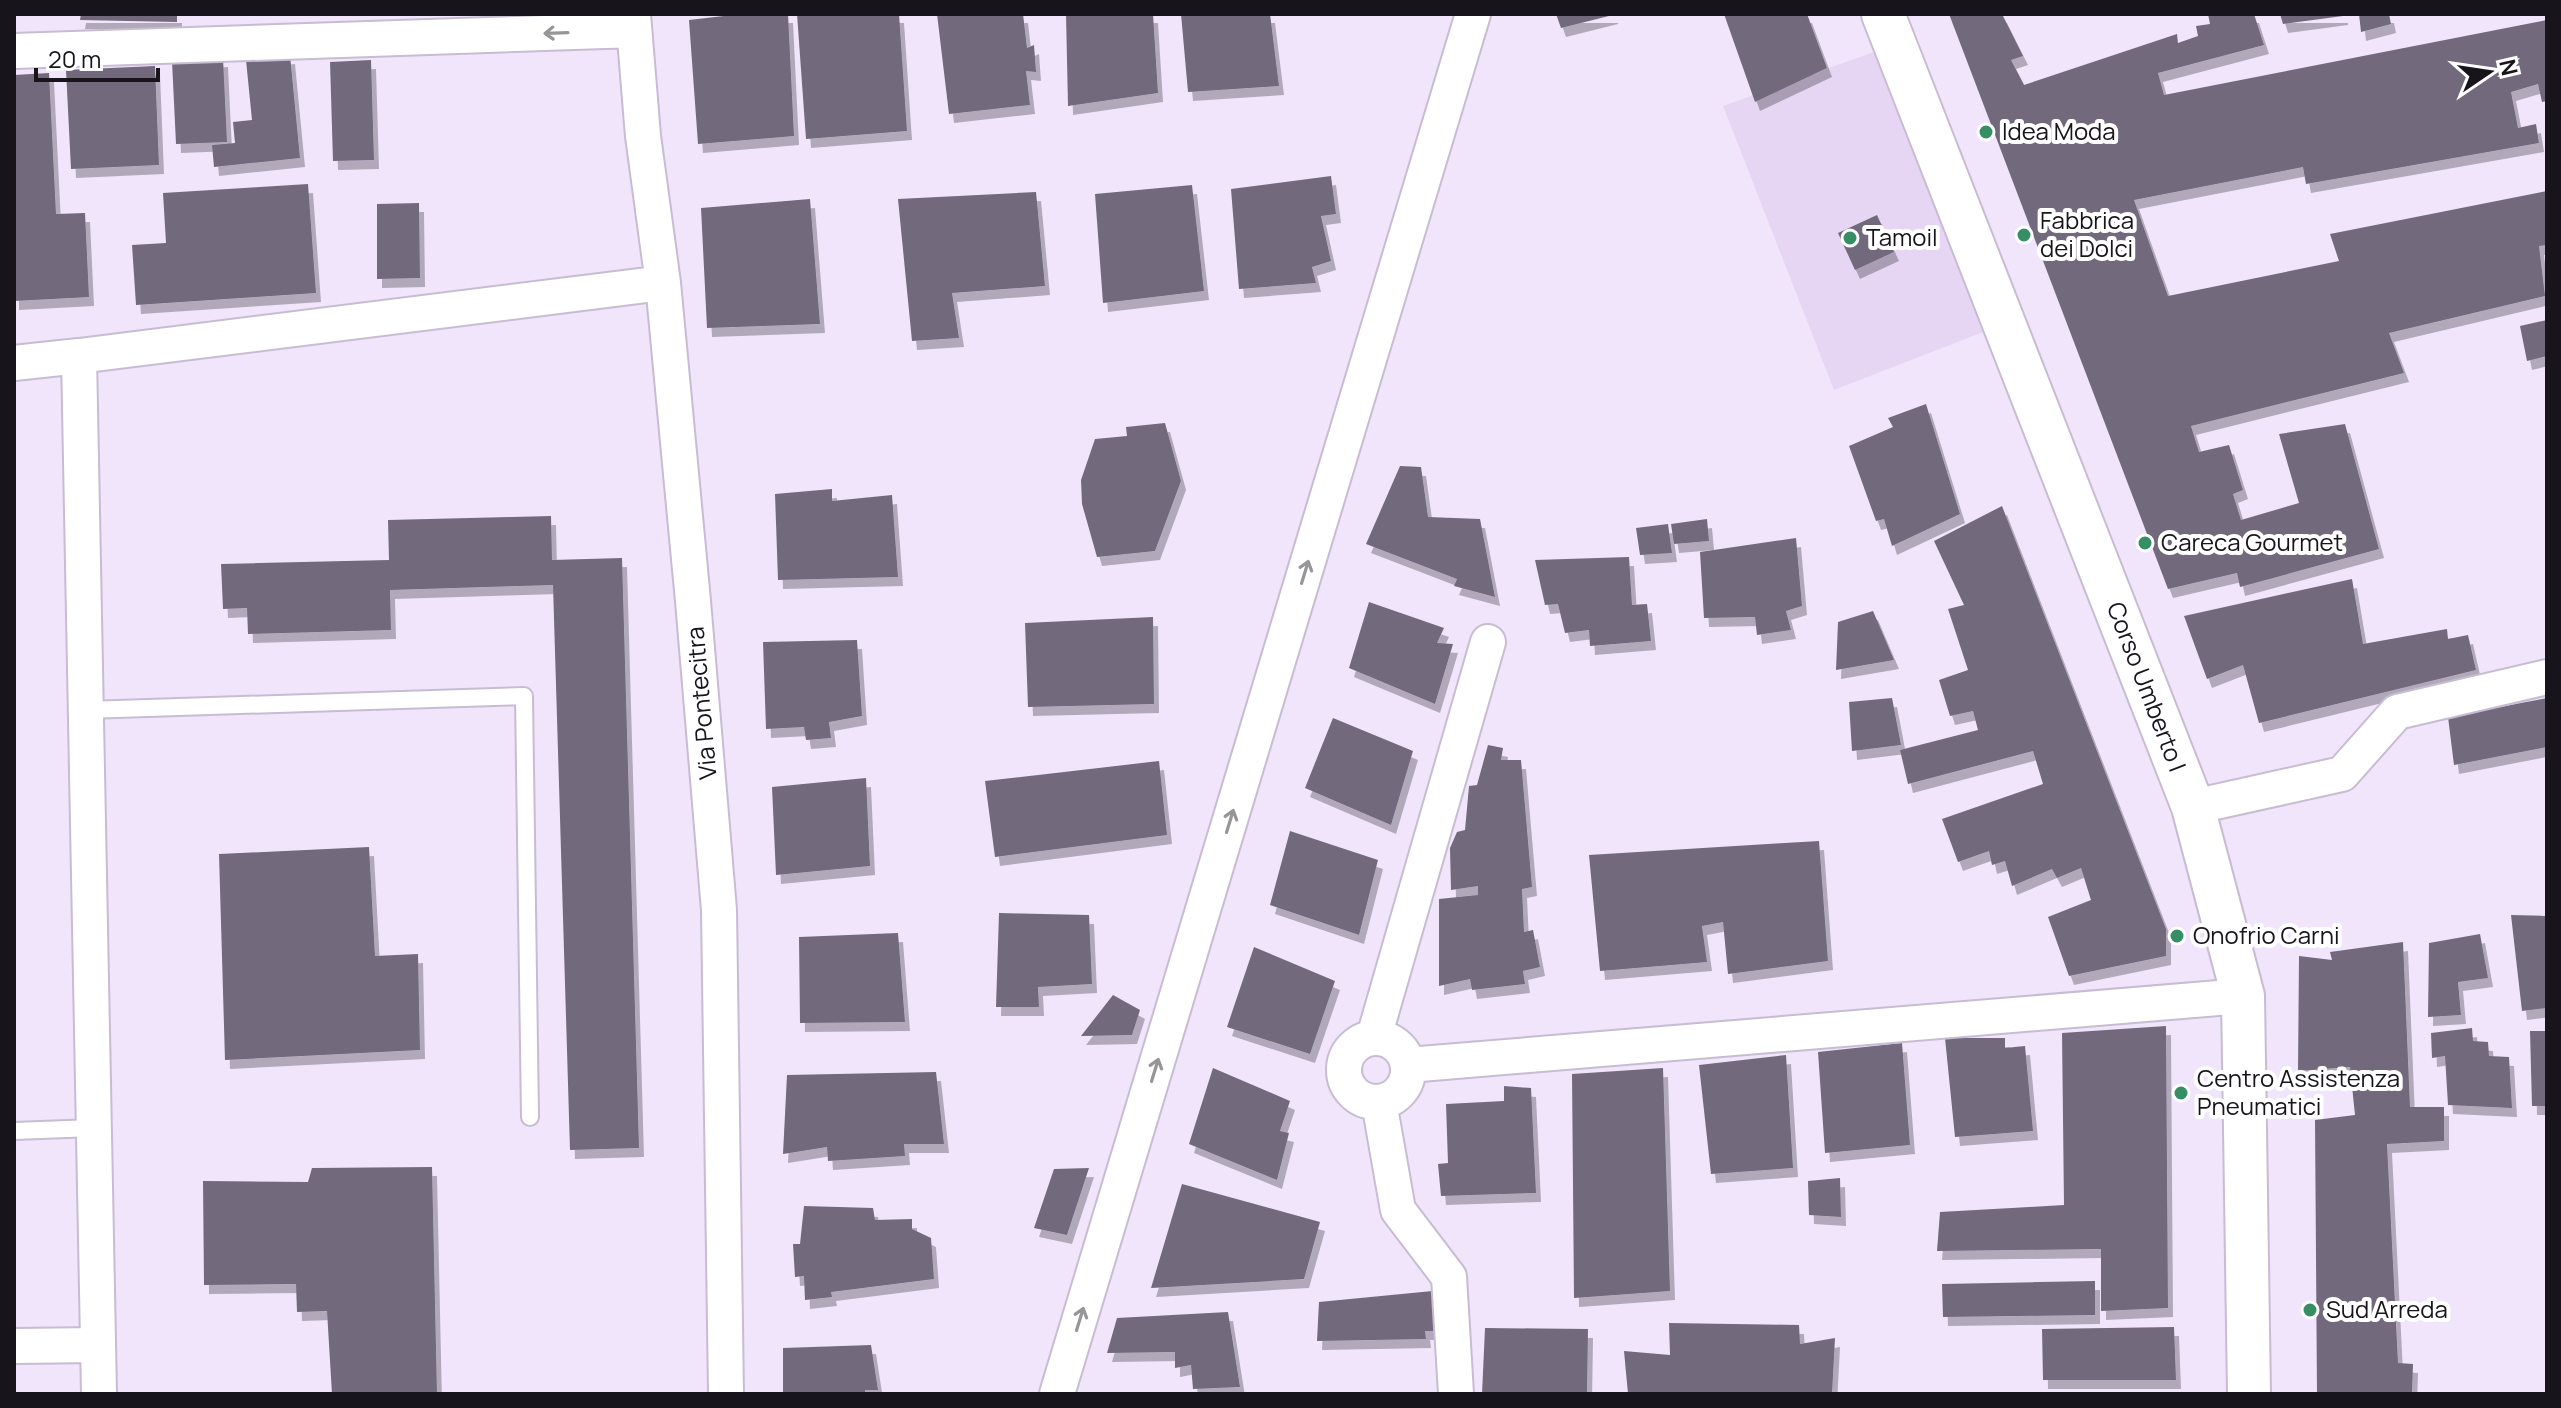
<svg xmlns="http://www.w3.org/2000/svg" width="2561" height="1408" font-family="Manrope,sans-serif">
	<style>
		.built { fill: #e6d6f4 }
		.building { fill: #73697d; filter: url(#shadow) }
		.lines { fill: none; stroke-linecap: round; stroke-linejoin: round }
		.service-casing { stroke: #c7bcd2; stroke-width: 20 }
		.minor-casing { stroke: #c7bcd2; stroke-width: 38 }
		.tertiary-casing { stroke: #c7bcd2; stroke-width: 46 }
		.service { stroke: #fff; stroke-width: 16 }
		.minor { stroke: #fff; stroke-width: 34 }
		.tertiary { stroke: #fff; stroke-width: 42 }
		.oneway { stroke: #979598 }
		.poi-dot { fill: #368f64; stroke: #fff; stroke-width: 3 }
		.labels { text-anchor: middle; stroke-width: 8; stroke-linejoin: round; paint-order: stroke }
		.poi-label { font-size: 24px; fill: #18141b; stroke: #fff; text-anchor: start }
		.street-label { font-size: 24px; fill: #18141b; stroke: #fff }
	</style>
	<defs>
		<filter id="shadow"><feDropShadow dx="5" dy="9" stdDeviation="0" flood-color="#0004"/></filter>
	</defs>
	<rect width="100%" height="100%" fill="#f1e5fc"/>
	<path class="built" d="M1885,48l111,279 -162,63 -111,-284z"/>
	<path class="building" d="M81,14h96v8l-97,-2z
		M741,14h47l6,122 -96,8 -9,-124z
		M797,14h102l8,117 -101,8z
		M937,14h86l4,34 7,-3 2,27 -10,-1 4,34 -81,9z
		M1066,14h87l5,79 -90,13z
		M1181,14h89l9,72 -91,6z
		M1556,14h57v1l-52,13z
		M1724,14h83l20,54 -72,34z
		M1949,14h53l21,42 -12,4 13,25 153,-51 1,9 20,-7 -2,-10 14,-2 -2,-10h46l10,31 -106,28 6,22 383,-75v81l-5,1 -4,-18 -27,8 7,36 18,-4 3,19 -233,41 -3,-17 -169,33 34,96 171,-35 -9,-27 217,-43v54l-8,1 6,50 -156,37 15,40 -213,53 8,26 30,-7 14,45 -10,4 8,26 58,-17 -20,-69 66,-10 34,125 -139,38 -3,-14 -69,16z
		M2280,14h63v2l-60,8z
		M2359,14h30l2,10 -30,8z
		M290,55l10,103 -86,9 -2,-22 23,-2 -2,-21 19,-2 -6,-60z
		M223,58l4,84 -51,2 -4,-83z
		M371,60l3,100 -41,1 -3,-99z
		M155,66l4,99 -88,4 -5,-99z
		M49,73l7,141 29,-1 4,84 -75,4v-226z
		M1331,176l5,38 -15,2 10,45 -19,6 4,16 -77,6 -8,-100z
		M308,184l8,109 -180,12 -4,-60 34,-2 -3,-50z
		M1192,185l12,106 -101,12 -8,-109z
		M1036,192l9,94 -93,7 7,45 -47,3 -14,-142z
		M810,199l10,125 -113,4 -6,-120z
		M419,203l1,75 -43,1v-75z
		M1877,215l17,37 -39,18 -17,-37z
		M2547,320v36l-20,5 -7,-35z
		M1926,404l34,110 -68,32 -8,-27 -8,2 -27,-75 44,-19 -5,-9z
		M1165,423l16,58 -26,70 -58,6 -15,-53 -1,-24 14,-41 32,-3 -1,-9z
		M1400,466l21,1 7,50 52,2 15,78 -41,-11 3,-7 -91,-35z
		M832,489v12l60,-6 6,82 -120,3 -3,-86z
		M2002,506l164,423v27l-97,20 -21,-59 43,-17 -10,-32 -24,10 -5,-9 -40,17 -7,-25 -13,4 -3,-14 -31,11 -16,-43 101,-35 -10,-33 -125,33 -8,-34 78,-20 -5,-19 -23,5 -11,-36 29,-10 -20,-61 16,-4 -30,-64z
		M551,516l1,44 70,-2 17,590 -69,2 -17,-565 -163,5 1,40 -143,4 -1,-26 -24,1 -2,-45 168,-4 -1,-40z
		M1707,519l2,22 -35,3 -3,-20z
		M1668,524l4,29 -32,2 -4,-27z
		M1796,538l6,68 -16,5 5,19 -34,5 -2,-18 -51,1 -4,-66z
		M1629,557l3,48 15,-1 4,37 -61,5 -1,-16 -24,3 -7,-29 -13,1 -10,-45z
		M2352,579l11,65 84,-15 1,10 20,-4 8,35 -217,53 -16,-58 -36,14 -23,-63z
		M1369,602l75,26 -7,15 16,1 -18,60 -86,-36z
		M1873,611l21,49 -58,10 2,-48z
		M1153,617l1,87 -126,3 -3,-84z
		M857,640l5,76 -33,6 2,16 -25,2 -2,-13 -38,2 -3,-87z
		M1892,698l9,47 -49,6 -3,-49z
		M2547,698v49l-93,18 -6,-48z
		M1333,718l80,33 -22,74 -86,-37z
		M1488,745l15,3 -2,12h20l11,127 -10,2 2,43 9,-2 7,37 -17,4 2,13 -53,6 -2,-11 -31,7v-87l39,-4v-9l-27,4 -1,-42 7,-16 8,-2 4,-44 8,-1z
		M1159,761l8,74 -172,22 -10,-76z
		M866,778l4,88 -94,9 -4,-88z
		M1290,831l88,29 -19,75 -89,-30z
		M1819,841l9,120 -100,13 -5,-52 -21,4 5,36 -107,9 -11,-116z
		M369,847l6,109 43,-2 2,96 -195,10 -6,-206z
		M999,913l90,2 3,69 -54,3 1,20h-43z
		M2511,915l36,1v92l-25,3z
		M898,933l7,89 -105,1 -1,-86z
		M2480,934l8,44 -30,4 3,33 -33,2 1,-74z
		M2403,942l7,165h34v34l-57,3 11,219 15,1 -1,30h-95l-2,-274 40,-5 -5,-48 -52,4 1,-115 33,4 -2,-8z
		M1254,947l81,34 -25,73 -83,-27z
		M1113,995l27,15 -8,25 -51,1z
		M2166,1026l2,282 -67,3v-62l-164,2 3,-39 124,-7 -2,-172z
		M2472,1028l1,13 15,1 1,14 20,1 3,51 -64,-3 -3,-49 -13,2 -1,-25z
		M2530,1031h17v75h-15z
		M1945,1038h60v10l20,-2 8,85 -78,6z
		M1902,1043l8,102 -85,8 -7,-101z
		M1786,1055l7,113 -82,6 -12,-109z
		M1213,1068l77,33 -10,30 9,2 -12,47 -88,-36z
		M1663,1068l7,223 -96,7 -2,-224z
		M936,1072l8,72h-40l1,12 -77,5 -1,-14 -44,7 4,-79z
		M1504,1086l27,2 5,105 -95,3 -3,-32 10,-1 -2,-59 58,-3z
		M432,1167l5,227h-105l-5,-83 -30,1 -1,-28 -92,1 -1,-104 105,1 4,-14z
		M1089,1168l-22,67 -33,-7 20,-59z
		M1840,1178l1,39 -32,-2 -1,-34z
		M1182,1184l138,38 -16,57 -153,9z
		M804,1206l69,2 2,12 37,-1v10l19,9 3,41 -103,13 1,5 -27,3 -1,-24 -9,1 -2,-33h7z
		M2095,1281v34l-152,2 -1,-33z
		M1443,1290l3,41h-21l1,8 -109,2 2,-39z
		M1228,1312l12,75 -47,2 -2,-24 -16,3v-16l-68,1 10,-35z
		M1669,1323l130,2 1,19 35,-6 -3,56h-204l-4,-43 46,4z
		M2174,1327l2,53h-133l-1,-51z
		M1485,1328l103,1 -1,65h-105z
		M871,1345l7,45h-13v4h-82v-46z"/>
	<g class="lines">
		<defs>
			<path id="service" d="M86,710l438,-14 6,421
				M14,1131l80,-3"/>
			<path id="minor" d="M633,14l10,122 20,147 30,318 26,309 7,484
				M14,51l620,-21
				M14,363l65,-7
				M2193,807l149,-33 55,-62 150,-35
				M1374,1037l114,-395
				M1344 1070a32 32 0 1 1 64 0a32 32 0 1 1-64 0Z
				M1408,1065l835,-69
				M1379,1102l19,108 51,67 7,117
				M14,1346l84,-1
				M99,1394l-20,-1038 584,-73
				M1057,1394l416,-1380"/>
			<path id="tertiary" d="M1883,14l310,793 50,189 6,398"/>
		</defs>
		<use href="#service" class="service-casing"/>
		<use href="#minor" class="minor-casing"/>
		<use href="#tertiary" class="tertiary-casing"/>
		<use href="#service" class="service"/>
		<use href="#minor" class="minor"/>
		<use href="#tertiary" class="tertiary"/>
	</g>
	<defs><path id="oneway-shaft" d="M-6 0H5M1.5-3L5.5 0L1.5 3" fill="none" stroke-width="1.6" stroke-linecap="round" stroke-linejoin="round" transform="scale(2)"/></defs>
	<g class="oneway">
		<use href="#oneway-shaft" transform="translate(556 33) rotate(178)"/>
		<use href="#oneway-shaft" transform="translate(1305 572) rotate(-73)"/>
		<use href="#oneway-shaft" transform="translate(1230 821) rotate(-73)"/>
		<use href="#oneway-shaft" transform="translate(1155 1070) rotate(-73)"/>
		<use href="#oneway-shaft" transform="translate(1080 1319) rotate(-73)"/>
	</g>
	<g class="poi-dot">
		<circle cx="1986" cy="132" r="8"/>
		<circle cx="2024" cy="235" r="8"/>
		<circle cx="1850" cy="238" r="8"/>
		<circle cx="2145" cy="543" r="8"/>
		<circle cx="2177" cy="936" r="8"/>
		<circle cx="2181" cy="1093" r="8"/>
		<circle cx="2310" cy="1310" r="8"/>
	</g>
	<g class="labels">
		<g class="poi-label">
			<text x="2002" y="140">Idea Moda</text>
			<text x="2040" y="229">Fabbrica<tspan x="2040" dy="28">dei Dolci</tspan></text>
			<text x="1866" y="246">Tamoil</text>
			<text x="2161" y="551">Careca Gourmet</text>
			<text x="2193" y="944">Onofrio Carni</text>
			<text x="2197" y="1087">Centro Assistenza<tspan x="2197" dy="28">Pneumatici</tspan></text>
			<text x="2326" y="1318">Sud Arreda</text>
		</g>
		<g class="street-label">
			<text transform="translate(2146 687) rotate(69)" y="8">Corso Umberto I</text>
			<text transform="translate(702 703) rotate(-95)" y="8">Via Pontecitra</text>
		</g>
	</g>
	<rect width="2561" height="1408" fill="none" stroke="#18141b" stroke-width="32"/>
	<g transform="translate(2489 72) rotate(77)" stroke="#ffffff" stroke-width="6" paint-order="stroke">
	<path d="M0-6L14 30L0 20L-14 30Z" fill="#18141b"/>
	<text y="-12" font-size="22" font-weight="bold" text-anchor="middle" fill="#18141b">N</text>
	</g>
	<path d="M36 68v12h122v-12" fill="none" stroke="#18141b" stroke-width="4"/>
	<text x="48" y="68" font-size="24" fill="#18141b" stroke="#ffffff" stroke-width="6" paint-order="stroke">20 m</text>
</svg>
